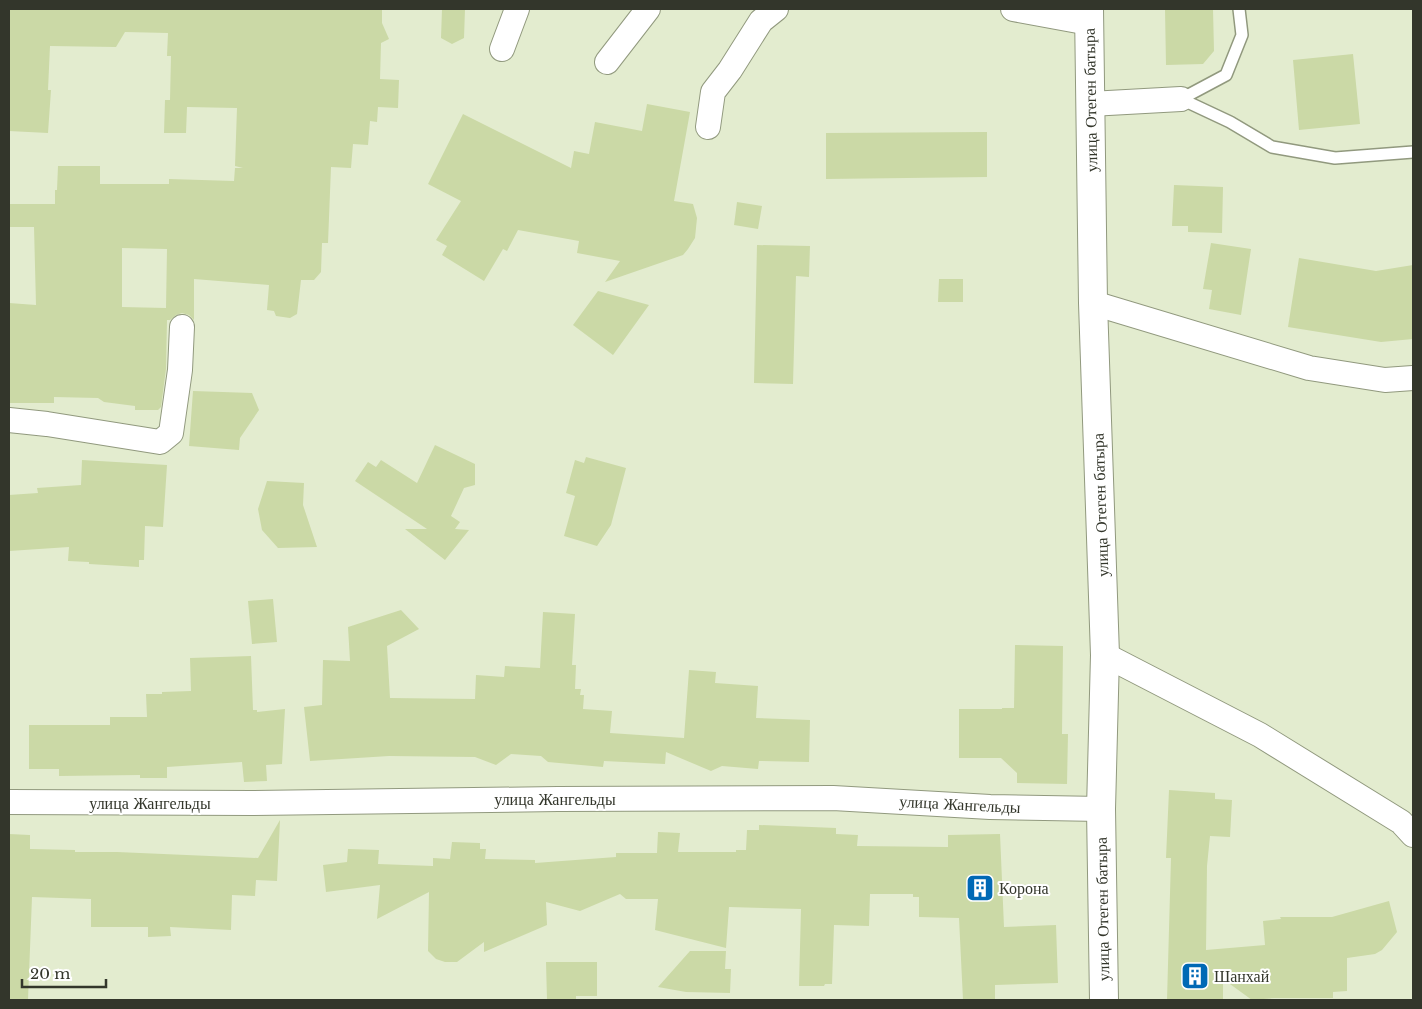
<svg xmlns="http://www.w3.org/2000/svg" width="1422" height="1009" font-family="'Libre Baskerville',serif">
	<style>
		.building { fill: #cbd9a6; fill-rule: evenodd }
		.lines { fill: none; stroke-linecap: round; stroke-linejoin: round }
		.lane-casing { stroke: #91997e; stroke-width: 14 }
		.street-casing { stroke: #91997e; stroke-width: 26 }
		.secondary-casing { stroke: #91997e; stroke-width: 30 }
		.lane { stroke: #fff; stroke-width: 11 }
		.street { stroke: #fff; stroke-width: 24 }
		.secondary { stroke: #fff; stroke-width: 28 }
		.labels { text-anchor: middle; stroke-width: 4; stroke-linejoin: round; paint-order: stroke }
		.street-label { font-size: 16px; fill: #33362b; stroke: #fff }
		.poi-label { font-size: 16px; fill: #33362b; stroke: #fff; text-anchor: start }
	</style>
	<rect width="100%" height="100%" fill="#e3eccf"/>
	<path class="building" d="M9,9h373v14l7,16 -8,4 -1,36 19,1 -1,28 -20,-1 -1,15 -7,-1 -2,24 -15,-1 -2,24 -20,-1 -3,76h-6l-1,29 -7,8h-13l-4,34 -7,4 -14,-2 -2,-5 -7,-1 2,-25 -75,-6v41l-5,-5 -7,-2 -6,2 -6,5h-3l-1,49 -5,38 -3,3h-23v-4l-31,-4 -6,-4 -44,-1v6h-45v-100l27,2 -2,-78h-25v-23h46v-14h2l1,-24h42v18h69v-5l65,2 1,-13h8l-8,-2 2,-58 -50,-1 -1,26h-22l1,-33h5l1,-44h-4l1,-23 -43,-1 -9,15 -66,-1 -2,44h3l-3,43 -39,-2zM122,248l45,1 -1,59 -44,-1z
		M442,9h23l-1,29 -12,6 -11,-6z
		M1165,9h48l1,42 -11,13 -37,1z
		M1353,54l7,70 -61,6 -6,-70z
		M647,104l43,8 -16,89 19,3 4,14 -2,20 -7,11 -5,6 -78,27 15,-21 -43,-8 2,-12 -61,-11 -11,21 -4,-2 -19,32 -42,-26 5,-9 -11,-6 25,-39 -33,-17 35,-70 108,54 3,-17 15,3 6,-32 47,9z
		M987,132v45l-161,2v-46z
		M1174,185l49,2 -1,46 -34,-1v-6h-16z
		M737,202l25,4 -4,23 -24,-4z
		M1211,243l40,6 -10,66 -32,-6 3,-19 -9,-1z
		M757,245l53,1 -1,31 -13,-1 -3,108 -39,-1z
		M1299,258l77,13 37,-6v74l-32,3 -93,-15z
		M939,279h24v23h-25z
		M598,291l51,14 -36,50 -40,-30z
		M193,391l59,2 7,17 -19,28 -1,12 -50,-4z
		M435,445l40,19v21l-11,3 -13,28 9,6 -5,7 14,1 -24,30 -40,-31h22l-72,-48 13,-19 8,5 5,-7 36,23z
		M586,457l40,11 -15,57 -14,21 -33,-10 11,-40 -9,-3 9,-33 9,3z
		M82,460l85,5 -4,62 -18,-1 -1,34h-5v7l-50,-3v-2l-21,-1 1,-14 -60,4v-56l29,-2 -1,-5 44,-3z
		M267,481l37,2 -1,22 14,42 -39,1 -16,-18 -4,-21z
		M273,599l4,43 -25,2 -4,-43z
		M401,610l18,19 -32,17 3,52 85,1 1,-24 28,2 1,-11 35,2 3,-56 32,2 -3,51h4l-1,24h6l-1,6h4l-1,14 29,2 -2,22 74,5 5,-68 27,2 -1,11 43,3 -2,32 54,2 -1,42 -50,-1 -1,8 -36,-3 -11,5 -45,-19 -1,12 -61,-3 -1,6 -55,-5 -7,-6 -30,-2 -15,11 -21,-8 -86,-1 -79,5 -6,-54 18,-2 1,-45 27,1 -2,-34z
		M1015,645l48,1 -1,88h6l-1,50 -50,-1v-10l-16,-15h-42v-49h43v-1h12z
		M251,656l2,54h4v2l28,-3 -3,55 -16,1 1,16 -23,1 -2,-20 -75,5v11h-27v-3l-81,1v-7h-30v-44h81v-8h37l-1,-23h16v-2l29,-1 -1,-33z
		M1169,790l46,3v6l17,1 -2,37 -20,-1 -3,30 -1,84 59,-5 -2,-24 18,-2 -1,-2h52l57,-16 8,31 -15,18 -7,4 -28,4v33l-14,1v6h-59l-22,2 -29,-21v21h-56l4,-142h-5z
		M280,820l-3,61 -21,-1 -1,16 -23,-1 -1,35 -61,-3 1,9 -23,1v-10h-57v-28l-59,-2 -4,103h-19l1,-78h-1v-88l21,1v14l45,1v2h42l141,6z
		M759,825l77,3v6l22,1 -1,11 91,1v-12l52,-1 4,93 52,-2 2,58 -63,2v15h-32l-4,-82 -40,-1v-20h-6v-3h-43l-1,32 -35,-1 -2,59h-7l-1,2h-25l2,-77 -72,-2 -3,41 -71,-18 3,-31h-32l-6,-5 -40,17 -34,-9 1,23 -63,27v-10l-27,20h-12l-9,-3 -8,-8 1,-59 -52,27 3,-34 -54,7 -3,-27 24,-3 1,-13 31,1 -1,14 55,2v-8l17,1 2,-17 28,1v6h6l-1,10 50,1v3l81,-6v-4h41l1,-21 22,1 -2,19h58v-2h10l1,-20h12z
		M690,951h36l-1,18h6l-1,24 -44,-1 -28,-5z
		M546,962h51v34h-21v4h-29z"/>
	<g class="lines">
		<defs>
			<path id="lane" d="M1181,99l49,23 42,25 63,11 78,-6
				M1181,99l45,-24 16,-40 -3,-26"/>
			<path id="street" d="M1013,9l76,14
				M502,49l15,-40
				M607,62l41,-53
				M1090,104l91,-5
				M708,127l5,-35 17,-22 31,-49 15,-12
				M1093,303l216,65 76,12 28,-2
				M9,420l38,4 113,18 11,-9 9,-63 2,-43
				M1105,655l155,80 141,87 12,13
				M9,802l242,1 307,-4 275,-1 157,9 111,2"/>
			<path id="secondary" d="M1089,9l4,294 12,352 -4,154 3,191"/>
		</defs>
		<use href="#lane" class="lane-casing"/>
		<use href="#street" class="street-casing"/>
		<use href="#secondary" class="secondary-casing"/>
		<use href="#lane" class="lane"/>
		<use href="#street" class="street"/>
		<use href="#secondary" class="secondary"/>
	</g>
	<defs>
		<symbol id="building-square" viewBox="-11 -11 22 22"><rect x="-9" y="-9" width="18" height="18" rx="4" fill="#0069b5" stroke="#fff"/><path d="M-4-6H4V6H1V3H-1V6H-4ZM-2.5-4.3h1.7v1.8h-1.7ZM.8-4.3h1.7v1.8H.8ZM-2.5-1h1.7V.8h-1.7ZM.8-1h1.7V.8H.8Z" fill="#fff"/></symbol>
	</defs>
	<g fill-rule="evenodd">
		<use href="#building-square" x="964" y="872" width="32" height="32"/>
		<use href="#building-square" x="1179" y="960" width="32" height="32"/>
	</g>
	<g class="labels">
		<g class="street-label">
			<text transform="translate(1090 100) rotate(-91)" y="6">улица Отеген батыра</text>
			<text transform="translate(1100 505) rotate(-92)" y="6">улица Отеген батыра</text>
			<text x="555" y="805">улица Жангельды</text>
			<text x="150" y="809">улица Жангельды</text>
			<text transform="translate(960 804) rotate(3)" y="6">улица Жангельды</text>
			<text transform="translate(1102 909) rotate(-91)" y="6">улица Отеген батыра</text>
		</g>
		<g class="poi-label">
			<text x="999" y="894">Корона</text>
			<text x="1214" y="982">Шанхай</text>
		</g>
	</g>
	<rect width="1422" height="1009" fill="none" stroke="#33362b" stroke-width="20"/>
	<path d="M22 979v8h84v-8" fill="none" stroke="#33362b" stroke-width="2.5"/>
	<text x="30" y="979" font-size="15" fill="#33362b" stroke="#ffffff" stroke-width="4" paint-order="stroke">20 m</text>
</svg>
